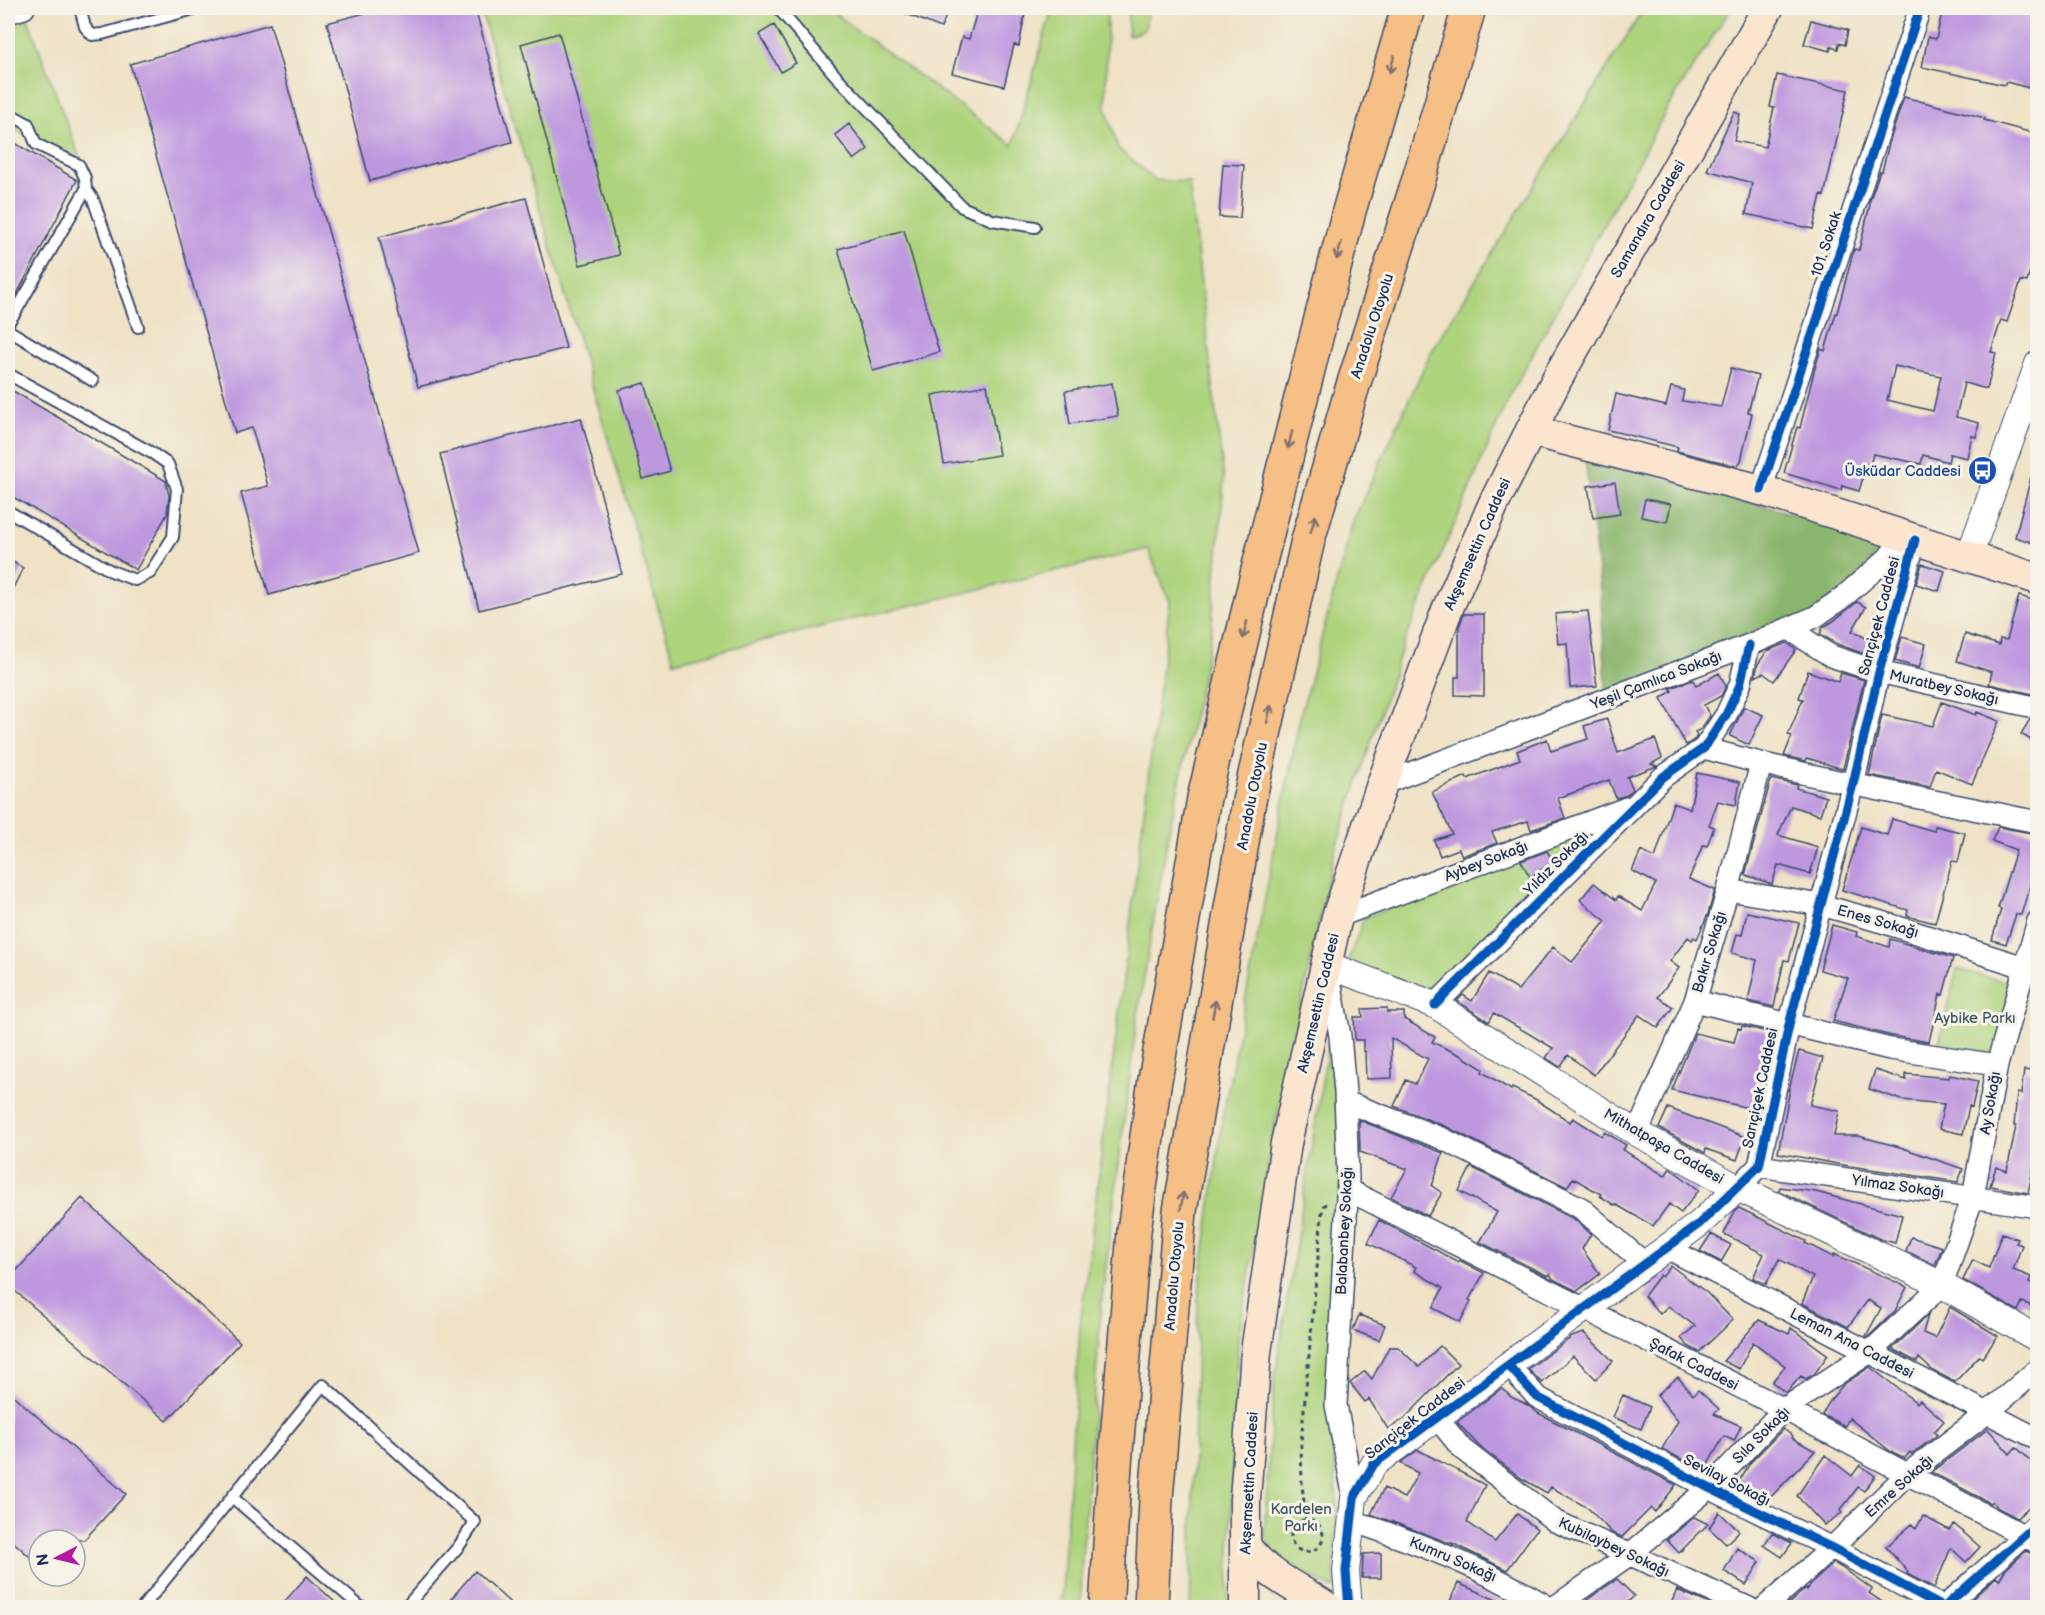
<svg xmlns="http://www.w3.org/2000/svg" width="2045" height="1615" font-family="'Balsamiq Sans',sans-serif">
	<style>
		.green { fill: #add37c; stroke: #64816d; stroke-width: 1.5 }
		.forest { fill: #8ab56c; stroke: #527265; stroke-width: 1.5 }
		.building { fill: #be98df; fill-rule: evenodd }
		.lines { fill: none; stroke-linecap: round; stroke-linejoin: round }
		.service-casing { stroke: #3b4a6d; stroke-width: 14 }
		.minor-casing { stroke: #3b4a6d; stroke-width: 24 }
		.tertiary-casing { stroke: #3b4a6d; stroke-width: 28 }
		.secondary-casing { stroke: #3b4a6d; stroke-width: 33 }
		.motorway-casing { stroke: #3b4a6d; stroke-width: 36 }
		.path { stroke: #3b4a6d; stroke-width: 3; stroke-dasharray: 4.5 4.5; stroke-linecap: butt }
		.service { stroke: #fff; stroke-width: 10 }
		.minor { stroke: #fff; stroke-width: 21 }
		.tertiary { stroke: #fff; stroke-width: 26 }
		.secondary { stroke: #fbe5cf; stroke-width: 30 }
		.motorway { stroke: #f5bf86; stroke-width: 33 }
		.cycleway-casing { stroke: #f7f3e8; stroke-width: 13 }
		.cycleway { stroke: #0057b8; stroke-width: 9 }
		.oneway { stroke: #7d7070 }
		.labels { text-anchor: middle; stroke-width: 6; stroke-linejoin: round; paint-order: stroke }
		.street-label { font-size: 15px; fill: #1b2f5e; stroke: #f7f3e8 }
		.transit-label { font-size: 15px; fill: #164399; stroke: #f7f3e8; text-anchor: end }
		.park-label { font-size: 15px; fill: #405866; stroke: #f7f3e8 }
	</style>
	<rect width="100%" height="100%" fill="#f7f3e8"/>
	<filter id="ink" filterUnits="userSpaceOnUse"><feTurbulence type="fractalNoise" baseFrequency=".0167" numOctaves="2"/><feDisplacementMap in="SourceGraphic" scale="12" xChannelSelector="R" yChannelSelector="G"/><feConvolveMatrix kernelMatrix="1 2 1 2 8 2 1 2 1" color-interpolation-filters="sRGB"/></filter>
	<filter id="wash" filterUnits="userSpaceOnUse"><feTurbulence type="fractalNoise" baseFrequency=".008" numOctaves="4" result="noise"/><feDisplacementMap in="SourceGraphic" scale="24" xChannelSelector="R" yChannelSelector="G"/><feGaussianBlur stdDeviation="1.35" result="paint"/><feColorMatrix in="noise" values="0 0 0 0 0 0 0 0 0 0 0 0 0 0 0 0 0 1.4 0 .05"/><feComposite in="paint" operator="in"/></filter>
	<g filter="url(#wash)">
		<rect width="100%" height="100%" fill="#efe2c5"/>
		<path class="green" d="M480,8h347l186,137 39,-137h55l-1,100 12,40 37,32 34,2 35,298 -13,156 -43,200 -31,183 -35,279 -20,260 -1,49h-20l19,-281 90,-724 -22,-53 -474,113z
			M1128,8h20l-3,22 -17,6z
			M1644,8h87l-61,96 -161,293 -105,245 -70,211 -57,262 -39,224 -10,268 -38,1 8,-308 25,-185 77,-398 53,-196 78,-169z
			M28,19l53,142 -73,-35v-99z
			M1598,826l-162,164 -91,-21 19,-51z
			M1957,969l56,15 -16,69 -60,-1z
			M1328,1044l5,1 10,145 -13,209 8,121 -4,50 3,18h-6l-56,-32 -11,-22 10,-151z"/>
		<path class="forest" d="M1585,457l297,81 -6,16 -23,31 -41,30 -205,85 -6,-102z"/>
		<g id="blocks">
			<path class="building" d="M384,8h91l37,134 -142,39 -43,-158z
				M892,8h57l-8,20z
				M978,8h48l-7,38 -5,-1 -10,41 -52,-13 10,-36 7,2z
				M1943,8h94v82l-31,-8 -1,3 -83,-18 6,-30 8,2z
				M1811,20l37,10 -3,15 -6,-2 -1,6 -7,-2 -1,4 -26,-7z
				M270,24l149,529 -150,42 -28,-102 27,-7 -16,-58 -17,5 -105,-369z
				M774,25l22,38 -15,9 -22,-38z
				M559,33l60,222 -39,10 -59,-221z
				M1777,75l71,15 -24,106 -3,-1 -8,34 -67,-15 6,-31 -45,-13 27,-58 6,2 -6,27 31,6 9,-39 -4,-1z
				M1904,97l81,21 -1,2 53,14v110l-10,38 -6,-1 -14,41 -6,-2 -10,32 5,1 -9,36 -23,-6 -8,34 23,6 -3,14 -4,-1 -5,22 -17,-4 -2,8 -25,-7 -2,9 -48,-10 -3,11 -3,-1 -8,27 -17,-5 -1,4 -57,-17 13,-46 3,1 14,-57 7,-22 4,2 11,-38h1l17,-64 5,1 11,-45 -1,-2 11,-32h2l8,-31zM1895,366l46,10 -8,35 -46,-11z
				M849,124l19,25 -14,11 -19,-25z
				M8,139l69,41 -69,131z
				M1223,164l21,1 -4,53 -21,-1z
				M526,198l40,150 -148,39 -39,-150z
				M904,230l35,122 -66,19 -35,-122z
				M1731,368l27,8 -10,36 4,1 -11,48 -4,5 -60,-15 1,-4 -70,-17 8,-36 50,12 5,-19 13,3 -2,11 39,6z
				M645,383l25,88 -27,8 -24,-89z
				M1112,383l6,33 -48,8 -5,-33z
				M987,385l12,70 -55,9 -12,-69z
				M8,388l158,93 3,15 -2,18 -31,56 -128,-76z
				M581,418l41,156 -143,36 -39,-156z
				M2033,470l4,1v73l-22,-7z
				M1615,482l5,32 -27,4 -5,-32z
				M1645,499l26,5 -4,18 -26,-5z
				M8,559l15,9 -15,30z
				M1922,564l23,7 -6,20 -23,-7z
				M2019,596l18,5v94l-48,-11 3,-12 -35,-11 8,-27 34,11 1,-6 7,1z
				M1857,602l9,5 -14,24 22,11 -4,14 -33,-12 -17,-10 3,-7 9,-5z
				M1588,611l9,75 -27,2 -3,-45 -9,1 -3,-30z
				M1464,614h20v82l-29,-1v-18h4v-50z
				M1902,637l24,7 -7,24 -24,-7z
				M1787,643l9,7 -22,31 -11,-8 -8,4 3,-13 9,-13z
				M1808,671l30,11 3,-9 23,7 -21,89 -36,-11 -1,3 -22,-5 8,-20 -4,-1 15,-36 -4,-1z
				M1719,673l7,13 -5,10 -17,9 6,11 -9,13 -6,3 2,4 -2,3 -9,6 -25,-47 11,-7 -2,-3 23,-8 3,6z
				M1942,702l34,13 1,-3 22,9 -27,63 -36,-15 -6,18 -61,-12 13,-60 51,11z
				M1744,707l19,8 -14,30 -19,-9z
				M1607,719l11,34 37,-14 7,19 -11,6 6,2 -30,11 6,12 -6,6 -11,3 -7,-18 -51,18 7,20 -34,12 -3,-9 -36,11 5,11 -35,13 -3,-7 -19,7 -6,-16 18,-6 -20,-42 34,-16 1,3 53,-20 -3,-8 30,-12 4,12 37,-12 -4,-13z
				M2030,719l7,1v24l-16,-10z
				M1697,773l43,9 -4,23 -18,-4 -9,24 5,2 -7,19 -4,-1 -14,34 26,11 -7,24 -11,25 -3,-2 -2,3 -4,-3 -18,24 9,7 -21,29 15,10 -15,21 -19,-13 -45,60 -26,-20 -8,12 -14,-9 7,-10 -59,-35 -5,9 -32,-21 6,-6 9,6 17,-28 29,17 35,-43 19,15 34,-41 -26,-21 14,-17 22,17 2,-4 24,15 14,-28 -24,-12 9,-20 14,7 18,-55 17,6z
				M1771,779l26,6 -1,3 30,9 -6,18 -29,-9 -13,29 40,12 -8,27 -32,-9 -6,19 -27,-9z
				M1892,819l42,12 1,-5 30,7 -7,29 -6,-1 -17,62 -28,-7 1,-6 -66,-20 19,-63 26,8z
				M1998,827l39,7v28l-16,53 -5,-1 -10,30 -14,-4 9,-31 -3,-1 18,-58 -24,-9z
				M1547,851l7,11 -24,15 -9,-16z
				M1747,912l52,11 -10,38 -5,-1 -10,47 -26,-6 9,-41 -25,-7 5,-19 5,1z
				M1832,925l25,7 -1,4 33,11 1,-8 63,19 -10,37 -3,-1 -11,48 -37,-6 -59,-15 15,-43 -28,-8z
				M1387,1008v4h17v7l31,18 -3,5 30,14 21,13 -1,3 29,18 1,-2 23,11 35,23 3,-4 29,18 3,-4 21,13 -3,5 42,26 5,-8 29,22 -18,23 -12,-9 -16,22 -38,-22 -1,1 -14,-9 1,-2 -28,-16 -6,9 -120,-60 -53,-21 12,-26 9,4 13,-25 -37,-21 1,40 -26,1 -1,-28h-2v-11h-8l-1,-23h9l-1,-8z
				M1742,1026l26,6v4l-12,46 3,1 -6,26 -81,-19 23,-57 39,9 4,-14 3,1z
				M1799,1051l24,7 -13,47 29,6 -5,25h24l42,11 63,22 -5,13 -115,-17 -65,-12 12,-64h-1z
				M1875,1070l31,10v-6l43,4 1,-3 28,6 -6,26 -3,-1 -6,28 -24,-5 5,-25 -42,-4 -33,-11z
				M2024,1070l13,2v80l-9,41 -38,-7 6,-19 11,4 9,-45h-2l3,-33 4,1z
				M1668,1108l77,29 -8,23 -31,-11 -1,4 -46,-25z
				M1359,1120l84,33 -11,33 10,7 -14,23 -37,-19 16,-28 -47,-17z
				M1471,1167l103,52 17,15 -9,15 18,25 -23,17 -24,-12 -3,-5 -2,2 -68,-34 17,-30 -38,-21z
				M1780,1187l36,5 86,23 -7,28 -15,-4 -101,-48z
				M82,1198l158,144 -73,79 -159,-136v-5z
				M1739,1208l67,33 -1,2 28,14 1,-3 73,33 -12,24 -27,26 -2,-1 15,-28 -13,-8 -20,27 -46,-24 11,-26 -34,-18 -13,25 -13,-6 11,-24 -40,-20 11,-23z
				M1379,1220l79,42 1,-2 25,13 -15,27 2,1 -11,21 -27,-14 10,-20 -29,-17 2,-4 -48,-24z
				M2002,1233l16,6 -2,4 6,2 -9,25 18,7 -2,5 8,3v23l-15,-6 -4,9 -55,-31 10,-20 16,8z
				M1711,1234l20,11 -10,17 -21,-11z
				M1911,1237l31,10 -7,18 -29,-14z
				M1671,1266l36,27 26,27 -34,32 -11,-6 -7,-8 14,-12 -27,-20 -8,8 -16,-18 16,-21 2,2z
				M1950,1307l48,29 -16,22 -3,-2 -24,26 -23,-12 -13,-12 -2,4 -25,-13 36,-34 -5,18 12,5z
				M1359,1315l26,10 -6,15 -26,-10z
				M1759,1320l30,14 2,-6 37,27 -13,18 -9,6 -5,-3 -15,17 -14,-11 13,-16 -32,-24 -14,27 -16,-8z
				M1584,1333l29,28 -17,18 -23,-23 -31,27 -14,-14 44,-32z
				M1440,1346l18,18 -54,55 -16,10 -19,-30 -4,3 -15,-19 15,-12 7,8 17,-32h9l21,20z
				M1870,1367l47,36 3,-3 24,21 -10,11 3,3 -25,19 -2,-2 -5,6 -15,-7 -41,-33 -4,8 -23,-11 9,-16 12,-14z
				M1678,1377l15,18 5,-5 21,19 -5,5 27,12 -7,15 -10,-5 -20,35 -42,-22 16,-28 -21,-26z
				M1502,1388l9,9 15,7 12,9 138,72 -21,27 -4,-4 -29,29 -10,-4 -24,-25 -37,-21 -4,6 -26,-15 -43,-33 -21,-23z
				M8,1391l118,103 -42,46h-45v25l-31,-28z
				M1623,1395l27,12 -9,22 -28,-12z
				M1783,1429l10,7 -1,2 23,13 -48,50 -28,-20 11,-18z
				M1988,1429l22,25 6,-7 21,20v32l-20,19 -19,-10 -6,-7 -2,2 -59,-31z
				M1418,1450l67,35 -18,37 28,20 22,-28 20,15 -30,41 -55,-27v1l-81,-30 13,-26 20,10 14,-25 -18,-10z
				M1825,1455l27,21 8,-11 15,11 -11,15 -6,-4 -18,24 2,2 -18,12 -27,-29z
				M1719,1512l20,19 -13,13 -17,-16z
				M1923,1516l26,14 5,-6 26,23 -14,15 -15,-14 -17,40 -27,-14 1,-2 -22,-25 26,-23 4,5z
				M1694,1517l14,7 -29,29 -12,-13z
				M1772,1533l20,10 -10,14 -18,-12z
				M1737,1548l23,14 -14,23 -22,-14z
				M2026,1551l11,5v52h-56l-9,-9 24,-22 3,3 6,-10z
				M1381,1553v25h-19l1,-24z
				M1834,1563l13,8 25,18 -3,4 22,15h-107l22,-20 1,2 5,-7z
				M475,1571l41,37h-73z
				M307,1576l34,32h-62z
				M1617,1579l17,17 -12,12h-28l-7,-8z
				M1458,1583l56,25h-67z
				M1677,1590l33,14 6,4h-47z"/>
		</g>
	</g>
	<g filter="url(#ink)">
		<use href="#blocks" fill-opacity="0" stroke="#3b4a6d" stroke-width="1.5"/>
		<g class="lines">
			<defs>
				<path id="service" d="M80,8l5,19 7,8 10,-1 96,-26
					M778,8l57,67 127,132 30,13 43,7
					M8,113l20,11 8,20 43,21 6,13 1,11 -71,124 -7,10
					M86,189l7,10 45,128
					M8,330l85,51
					M8,374l144,79 16,11 9,25 -4,48 -23,36 -15,7 -24,-9 -103,-60
					M232,1497l91,-112 152,137 -16,24 -54,62
					M142,1608l90,-111 130,111"/>
				<path id="minor" d="M8,13l16,-5
					M1761,490l159,-482
					M1789,629l42,27 48,16 159,36
					M1704,748c110,31 222,51 334,74
					M1382,784l367,-139 66,-28 27,-19 45,-39 18,-23
					M1728,890l93,15 61,17 142,45
					M1337,917l292,-110
					M1329,974l11,62 5,56 3,87 -12,226 18,93
					M1695,1001l195,48 107,16
					M1435,1005l228,-228 41,-29 22,-33 14,-30 9,-40
					M1346,1102l95,36 140,70 64,56
					M1637,1133l58,-132 33,-111 33,-126
					M1759,1166l279,41
					M1738,1188l21,-22 30,-141 64,-241 26,-112 36,-132
					M1348,1190l436,219 254,134
					M1667,1248l371,191
					M1508,1365l29,32 172,91 123,60 111,59v1l95,-85
					M1438,1419l24,30 93,72 194,87
					M1352,1521c73,24 132,48 198,87
					M1553,1608l76,-53 80,-67 75,-79 86,-57 72,-67 31,-88 24,-132 41,-144
					M1764,1608l68,-60 75,-74 80,-61 51,-44"/>
				<path id="tertiary" d="M1969,557l69,-193
					M1327,965l108,40 202,128 101,55 204,97 96,54
					M1349,1608l-3,-37 8,-73 20,-34 325,-240 39,-36"/>
				<path id="secondary" d="M1531,431l230,59 277,89
					M1245,1545c20,30 54,43 83,63
					M1245,1608v-109l11,-147 30,-209 51,-226 45,-133 65,-174 47,-107 64,-126 210,-369"/>
				<path id="motorway" d="M1106,1608l9,-143 19,-234 20,-145 50,-288 55,-232 58,-232 32,-123 59,-203
					M1151,1608l5,-109 24,-288 69,-410 59,-261 43,-148 67,-210 51,-174"/>
			</defs>
			<use href="#service" class="service-casing"/>
			<use href="#minor" class="minor-casing"/>
			<use href="#tertiary" class="tertiary-casing"/>
			<use href="#secondary" class="secondary-casing"/>
			<use href="#motorway" class="motorway-casing"/>
			<path class="path" d="M1306,1520l-4,-35 -1,-43 21,-228 1,-8 4,-2
				M1291 1536a16 16 0 1 1 32 0a16 16 0 1 1-32 0Z"/>
			<use href="#service" class="service"/>
			<use href="#minor" class="minor"/>
			<use href="#tertiary" class="tertiary"/>
			<use href="#secondary" class="secondary"/>
			<use href="#motorway" class="motorway"/>
			<defs>
				<path id="cycleway" d="M1761,490l159,-482
					M1435,1005l228,-228 41,-29 22,-33 14,-30 9,-40
					M1508,1365l29,32 172,91 123,60 111,59v1l95,-85
					M1349,1608l-3,-37 8,-73 20,-34 325,-240 60,-58 30,-141 64,-241 26,-112 36,-132"/>
			</defs>
			<use href="#cycleway" class="cycleway-casing"/>
			<use href="#cycleway" class="cycleway"/>
		</g>
		<defs><path id="oneway-shaft" d="M-6 0H5M1.5-3L5.5 0L1.5 3" fill="none" stroke-width="1.6" stroke-linecap="round" stroke-linejoin="round" transform="scale(1.5)"/></defs>
		<g class="oneway">
			<use href="#oneway-shaft" transform="translate(1392 64) rotate(106)"/>
			<use href="#oneway-shaft" transform="translate(1339 251) rotate(105)"/>
			<use href="#oneway-shaft" transform="translate(1290 440) rotate(104)"/>
			<use href="#oneway-shaft" transform="translate(1313 524) rotate(-74)"/>
			<use href="#oneway-shaft" transform="translate(1245 630) rotate(103)"/>
			<use href="#oneway-shaft" transform="translate(1269 714) rotate(-77)"/>
			<use href="#oneway-shaft" transform="translate(1214 1009) rotate(-80)"/>
			<use href="#oneway-shaft" transform="translate(1182 1201) rotate(-81)"/>
		</g>
	</g>
	<defs>
		<symbol id="bus-disc" viewBox="-11 -11 22 22"><circle r="9.5" fill="#1a4fb4" stroke="#f7f3e8"/><path d="M-5-6H5V4H4V6H2V4H-2V6H-4V4H-5ZM-3.5-4V0h7V-4ZM-3.5 1.2v1.5H-2V1.2ZM2 1.2v1.5H3.5V1.2Z" fill="#fff"/></symbol>
	</defs>
	<g fill-rule="evenodd">
		<use href="#bus-disc" x="1966" y="454" width="33" height="33"/>
	</g>
	<g class="labels">
		<g class="street-label">
			<text transform="translate(1648 219) rotate(-60)" y="5">Samandıra Caddesi</text>
			<text transform="translate(1826 244) rotate(-72)" y="5">101. Sokak</text>
			<text transform="translate(1372 326) rotate(-72)" y="5">Anadolu Otoyolu</text>
			<text transform="translate(1477 544) rotate(-66)" y="5">Akşemsettin Caddesi</text>
			<text transform="translate(1879 616) rotate(-75)" y="5">Sarıçiçek Caddesi</text>
			<text transform="translate(1656 680) rotate(-21)" y="5">Yeşil Çamlıca Sokağı</text>
			<text transform="translate(1944 687) rotate(13)" y="5">Muratbey Sokağı</text>
			<text transform="translate(1252 796) rotate(-79)" y="5">Anadolu Otoyolu</text>
			<text transform="translate(1486 861) rotate(-21)" y="5">Aybey Sokağı</text>
			<text transform="translate(1556 863) rotate(-45)" y="5">Yıldız Sokağı</text>
			<text transform="translate(1878 921) rotate(16)" y="5">Enes Sokağı</text>
			<text transform="translate(1709 952) rotate(-73)" y="5">Bakır Sokağı</text>
			<text transform="translate(1318 1003) rotate(-77)" y="5">Akşemsettin Caddesi</text>
			<text transform="translate(1760 1088) rotate(-78)" y="5">Sarıçiçek Caddesi</text>
			<text transform="translate(1990 1103) rotate(-80)" y="5">Ay Sokağı</text>
			<text transform="translate(1664 1146) rotate(30)" y="5">Mithatpaşa Caddesi</text>
			<text transform="translate(1898 1186) rotate(8)" y="5">Yılmaz Sokağı</text>
			<text transform="translate(1344 1231) rotate(-87)" y="5">Balabanbey Sokağı</text>
			<text transform="translate(1174 1276) rotate(-85)" y="5">Anadolu Otoyolu</text>
			<text transform="translate(1852 1343) rotate(27)" y="5">Leman Ana Caddesi</text>
			<text transform="translate(1694 1364) rotate(27)" y="5">Şafak Caddesi</text>
			<text transform="translate(1415 1418) rotate(-38)" y="5">Sarıçiçek Caddesi</text>
			<text transform="translate(1761 1435) rotate(-45)" y="5">Sıla Sokağı</text>
			<text transform="translate(1727 1480) rotate(27)" y="5">Sevilay Sokağı</text>
			<text transform="translate(1249 1483) rotate(-87)" y="5">Akşemsettin Caddesi</text>
			<text transform="translate(1899 1486) rotate(-42)" y="5">Emre Sokağı</text>
			<text transform="translate(1614 1547) rotate(25)" y="5">Kubilaybey Sokağı</text>
			<text transform="translate(1453 1559) rotate(23)" y="5">Kumru Sokağı</text>
		</g>
		<g class="transit-label">
			<text x="1961" y="476">Üsküdar Caddesi</text>
		</g>
		<g class="park-label">
			<text x="1975" y="1023">Aybike Parkı</text>
			<text x="1301" y="1514">Kardelen<tspan x="1301" dy="17">Parkı</tspan></text>
		</g>
	</g>
	<rect width="2045" height="1615" fill="none" stroke="#f7f3e8" stroke-width="30"/>
	<g transform="translate(57 1558) rotate(263)"><circle r="28" fill="#f7f3e8" stroke="#9fa5b1" stroke-width="1.5"/>
	<path d="M0-4.5L10 22L0 15L-10 22Z" fill="#b5179e"/>
	<text y="-9" font-size="16" font-weight="bold" text-anchor="middle" fill="#1b2f5e">N</text>
	</g>
</svg>
